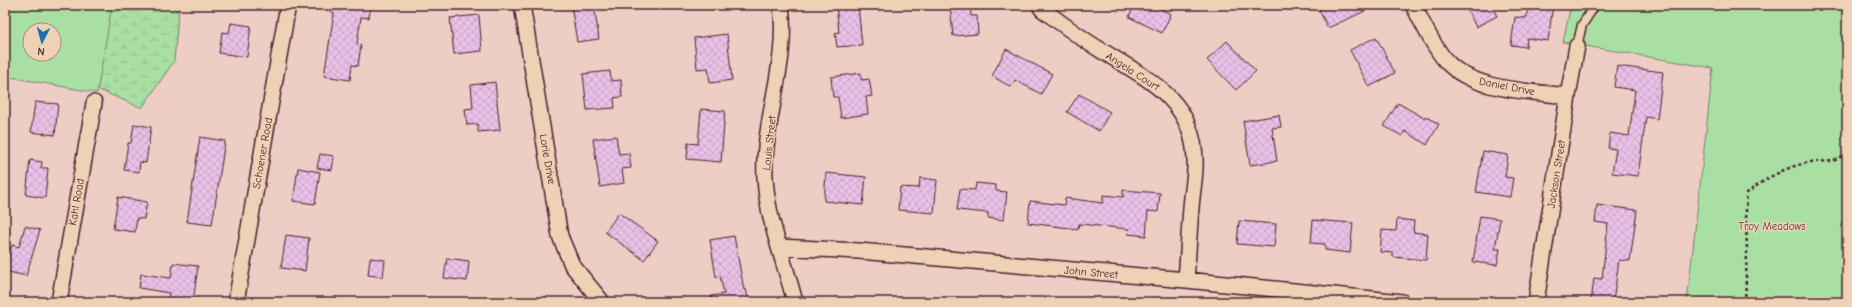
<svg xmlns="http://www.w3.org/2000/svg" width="1852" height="307" font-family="'Comic Neue',sans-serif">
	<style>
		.wetland { fill: url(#wetland-marsh); stroke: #798068; fill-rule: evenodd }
		.green { fill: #a8e0a4; stroke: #798068; fill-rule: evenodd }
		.building { fill: url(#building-cross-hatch); stroke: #4a1f2b }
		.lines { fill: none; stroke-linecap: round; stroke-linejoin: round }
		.service-casing { stroke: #4a1f2b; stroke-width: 11 }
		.minor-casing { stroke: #4a1f2b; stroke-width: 18 }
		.path { stroke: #4a1f2b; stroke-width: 2.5; stroke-dasharray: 3 3; stroke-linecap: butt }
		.service { stroke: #efd2b6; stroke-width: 8 }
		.minor { stroke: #efd2b6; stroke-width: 15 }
		.labels { text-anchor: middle; stroke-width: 3; stroke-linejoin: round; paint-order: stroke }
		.street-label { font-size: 11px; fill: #4a1f2b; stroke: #efd2b6 }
		.park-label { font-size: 11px; fill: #583c3d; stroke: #efd2b6 }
	</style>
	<defs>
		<pattern id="wetland-marsh" width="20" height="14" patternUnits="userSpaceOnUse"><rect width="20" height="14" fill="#a8e0a4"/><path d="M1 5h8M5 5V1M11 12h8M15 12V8" fill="none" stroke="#92c08d"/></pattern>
		<pattern id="building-cross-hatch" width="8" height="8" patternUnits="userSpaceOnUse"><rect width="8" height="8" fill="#eac0e7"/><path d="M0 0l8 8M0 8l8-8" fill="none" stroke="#caa5c6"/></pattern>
	</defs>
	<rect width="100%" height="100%" fill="#eecdc5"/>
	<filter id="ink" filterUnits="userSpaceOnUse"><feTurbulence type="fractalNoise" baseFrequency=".025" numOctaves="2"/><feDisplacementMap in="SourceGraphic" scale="8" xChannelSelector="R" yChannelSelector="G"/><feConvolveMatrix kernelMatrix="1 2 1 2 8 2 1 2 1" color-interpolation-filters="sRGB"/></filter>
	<g filter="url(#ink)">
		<path class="wetland" d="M5,5h174l-5,56 -32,47 -133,-56zM30,30h24v24h-24z"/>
		<path class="green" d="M5,5h107l-15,88 -92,-17zM30,30h24v24h-24z
			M1571,5h276v297h-160l26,-234 -150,-26z"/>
		<path class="building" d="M331,5h40l-2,13 -8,-1 -4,27 4,1 -3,21 -6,-1 -2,15 -26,-4 10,-63 -3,-1z
			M571,5h23l5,34 -22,3z
			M836,5h22l4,40 -25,2 -2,-14 4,-1z
			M950,5h20l1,11h6l1,18 -25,2z
			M1134,5h19l18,9 -9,19 -33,-16z
			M1329,5h49l-50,23 -9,-18z
			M1465,5h26l6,11 -21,11z
			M1536,5h17l-5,36 -21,-3 -1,9 -15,-2 4,-28 11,1 2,-10 7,1z
			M479,15l3,36 -28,3 -4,-36z
			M231,23l20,3 -4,31 -28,-4 3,-21 7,1z
			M727,34l5,46 -22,3 -2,-15 -11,1 -3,-31z
			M1376,37l19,36 -26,14 -19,-37z
			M1227,41l29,30 -20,19 -29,-30z
			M1006,49l46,25 -11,20 -26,-14 -4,7 -19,-11z
			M1617,66l46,6 -6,47 -11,-2 -8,59 -26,-3 4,-24 -8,-1 2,-15 19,3 6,-46 -21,-3z
			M610,71l1,10 10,-1 1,17 -8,1 1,10 -28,2 -4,-36z
			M861,73v7l8,-1 3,17 -6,1 2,17 -27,4 -3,-21h-5l-2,-20z
			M495,82l5,48 -22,2v-8l-11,1 -2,-16 8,-1 -2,-23z
			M1079,94l31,18 -11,19 -32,-19z
			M35,102l23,2 -3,31 -24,-3z
			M1398,103l26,15 1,-2 14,8 -12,21 -22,-14 -3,5 -18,-10z
			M701,109l24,2 -4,51 -34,-3 1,-16 10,1z
			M1279,115l2,12 -9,1 5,33 -27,4 -7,-44z
			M134,124l17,3 -5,36 -6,-1 -1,10 -15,-2 4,-27h3z
			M616,136l3,18 10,-1 2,15 -9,1 2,14 -24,4 -7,-48z
			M200,137l25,4 -13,84 -25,-3z
			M1483,151l25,4 -3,22 8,1 -3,19 -34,-5z
			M320,154l14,2 -2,14 -15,-2z
			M30,160l12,2 -1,6h7l-3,30 -19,-3z
			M298,168l22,4 -5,32 -22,-3z
			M826,173l40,4 -3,28 -39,-4z
			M920,178l17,2 -3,33 -36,-3 2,-23 19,1z
			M976,183l20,2v6l11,1 -3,28 -16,-2v-5l-31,-3 3,-21 15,1z
			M1123,190l37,3 -2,19 -10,-1 -2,25 -18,-2 1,-5 -50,-5 -1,5 -50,-6 2,-22 34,4 1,-7 38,5v-8l20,2z
			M118,197l29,5 -3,17 -7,-1 -2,14 -22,-3z
			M1597,205l40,5 -7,51 -11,-1 -6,42h-22l3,-24 8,1 6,-55 -13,-2z
			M619,213l39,28 -14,19 -39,-28z
			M1480,216l20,3 -5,30h5l-3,16 -24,-3z
			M1397,219l17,2 -1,11 15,2 -2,26 -33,-3v-4l-13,-1 2,-22 14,1z
			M1313,220l40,3 -3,30 -25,-3v-6l-14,-1z
			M1239,221l37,3 -2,23 -37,-3z
			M25,226l15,4 -14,46 -21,-5 7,-26 7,2z
			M286,235l23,3 -4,33 -24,-3z
			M734,236l10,54 2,-1 3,13h-37l-1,-6 13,-2 -4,-18 -4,1 -6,-37z
			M370,258l15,2 -2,17 -15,-2z
			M447,258l22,3 -2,20 -23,-3z
			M173,263l25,3 -5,36h-25l1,-9 -30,-5 2,-14 30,4z"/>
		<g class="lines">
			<defs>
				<path id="service" d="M1577,46l5,-21 13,-20"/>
				<path id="minor" d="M522,5l38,231 12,29 30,37
					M781,5c7,54 -13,101 -16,154 -3,49 18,96 30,143
					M1040,5l2,4c19,14 37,28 57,40 45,28 94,49 96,110 1,16 -3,33 -4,49 -2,24 -3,48 -5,72
					M1413,5c10,18 19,40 33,56 27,30 83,30 122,35
					M779,247l80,4 327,29 216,22
					M59,302l35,-199
					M236,302l52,-297
					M1536,302l32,-206 9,-50"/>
			</defs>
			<use href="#service" class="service-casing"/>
			<use href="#minor" class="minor-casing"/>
			<path class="path" d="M1745,302l2,-50 -1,-41 1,-18c19,-15 40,-27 64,-31 8,-2 17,1 24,-2 7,-2 10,-8 12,-13"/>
			<use href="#service" class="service"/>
			<use href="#minor" class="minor"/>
		</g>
	</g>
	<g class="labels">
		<g class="street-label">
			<text transform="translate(1133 71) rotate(33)" y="4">Angela Court</text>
			<text transform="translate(1507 86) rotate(11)" y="4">Daniel Drive</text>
			<text transform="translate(769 143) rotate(-84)" y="4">Louis Street</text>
			<text transform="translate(262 153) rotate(-80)" y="4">Schoener Road</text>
			<text transform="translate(548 159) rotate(80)" y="4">Lorie Drive</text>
			<text transform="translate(1556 174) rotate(-81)" y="4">Jackson Street</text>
			<text transform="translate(76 202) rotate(-80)" y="4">Kahl Road</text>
			<text transform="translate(1091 272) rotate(5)" y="4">John Street</text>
		</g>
		<g class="park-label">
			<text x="1772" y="230">Troy Meadows</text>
		</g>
	</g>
	<rect width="1852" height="307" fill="none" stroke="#efd2b6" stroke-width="20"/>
	<rect x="10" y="10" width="1832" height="287" fill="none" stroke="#4a1f2b" stroke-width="1.5" filter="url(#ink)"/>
	<g transform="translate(42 42) rotate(186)"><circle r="19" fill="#efd2b6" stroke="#ad8a7e"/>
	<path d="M0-3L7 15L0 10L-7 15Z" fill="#1f6fb2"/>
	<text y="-6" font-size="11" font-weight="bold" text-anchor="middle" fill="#4a1f2b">N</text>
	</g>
</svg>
